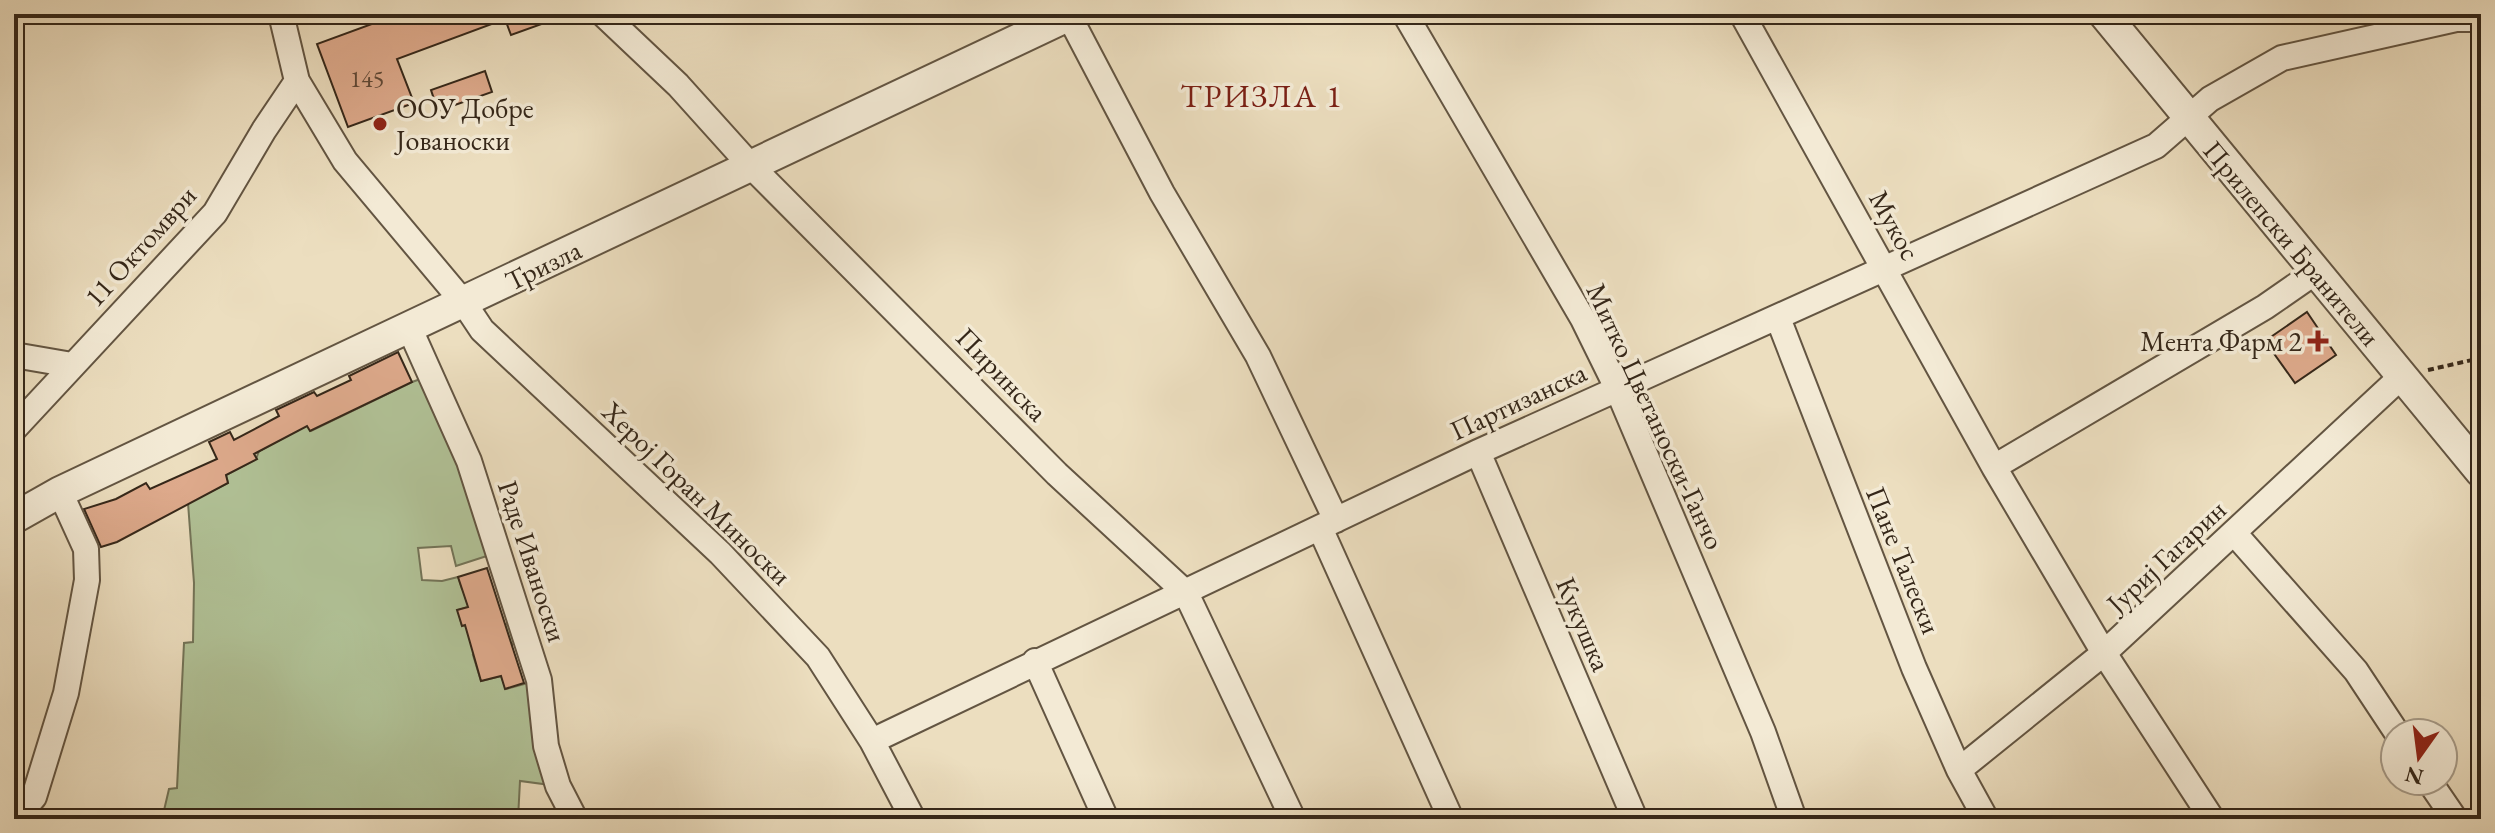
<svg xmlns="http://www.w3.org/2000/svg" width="2495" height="833" font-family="'EB Garamond',serif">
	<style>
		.green { fill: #b1c297; stroke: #737458; stroke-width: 2 }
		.building { fill: #deaa8c; stroke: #352719; stroke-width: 2 }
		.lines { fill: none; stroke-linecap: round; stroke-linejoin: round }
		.minor-casing { stroke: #635542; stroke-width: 28 }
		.tertiary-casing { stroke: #635542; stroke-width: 34 }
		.path { stroke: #352719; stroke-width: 4; stroke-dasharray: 6 4; stroke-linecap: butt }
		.minor { stroke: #f3ead5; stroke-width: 24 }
		.tertiary { stroke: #f3ead5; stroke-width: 30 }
		.poi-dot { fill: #8f2418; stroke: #f3ead5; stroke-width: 3 }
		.labels { text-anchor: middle; stroke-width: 7; stroke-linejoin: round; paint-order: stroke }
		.number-label { font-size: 24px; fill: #5f4836 }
		.poi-label { font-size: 28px; fill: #352719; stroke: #f3ead5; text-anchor: start }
		.street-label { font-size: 28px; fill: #352719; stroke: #f3ead5 }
		.quarter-label { font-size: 32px; letter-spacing: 2px; fill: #7a1f14; stroke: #f3ead5 }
	</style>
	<rect width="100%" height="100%" fill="#ecdebf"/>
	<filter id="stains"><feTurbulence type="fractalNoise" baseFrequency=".0025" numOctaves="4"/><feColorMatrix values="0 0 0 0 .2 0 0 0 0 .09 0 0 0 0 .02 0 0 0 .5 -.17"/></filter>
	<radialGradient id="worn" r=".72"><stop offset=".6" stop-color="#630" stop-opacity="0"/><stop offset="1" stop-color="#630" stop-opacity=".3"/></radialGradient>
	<path class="green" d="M432,375l67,177 -43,14 -5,-20 -33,2 4,32 20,1 16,-4 4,12 14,16 -18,5 4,16 17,-5 4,10 38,-11 5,20 -53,15 8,26 20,-5 5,13 33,-9 19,106 -38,-5 -2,38h-356l7,-30 8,-1 7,-145 9,-1 1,-59 -6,-80 40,-20 -2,-8 30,-16 3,-8 48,-26 4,6 101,-49z"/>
	<path class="building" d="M399,14h164l1,2 -53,19 -6,-16 -108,40 17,44 -66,24 -31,-83z
		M485,71l7,21 -54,19 -7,-21z
		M2307,312l29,43 -41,28 -30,-42z
		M398,352l14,30 -102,49 -3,-5 -53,28 3,5 -31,16 2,8 -111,59 -16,5 -17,-38 32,-10 30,-16 4,6 67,-30 -8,-17 21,-10 4,8 45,-24 -3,-6 38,-18 3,4 34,-16 -2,-4z
		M487,568l37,115 -19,6 -4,-13 -20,5 -16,-56 -3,1 -5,-16 11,-3 -10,-30z"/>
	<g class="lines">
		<defs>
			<path id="minor" d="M281,14l16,67 48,80 119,142 18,27 238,223 98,104 54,84 41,78
				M603,14l75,71 72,80 307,309 129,119 107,226
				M1068,14l94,179 96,163 78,164
				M1405,14l178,305 34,69 146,344 31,87
				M1742,14l252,453 110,186 108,166
				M1778,318l136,350 45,102 27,49
				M409,327l60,134 70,219 7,66 12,40 17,33
				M14,355l58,10
				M14,429l201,-216 49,-83 33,-49
				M1478,452l157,367
				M1994,467l271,-160 52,-36
				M1320,528l131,291
				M2235,534l121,137 41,62
				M1035,661l71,158
				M872,741l606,-289 678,-306 54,-47 72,-41 174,-39h25
				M1959,770l145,-117 299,-278
				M2429,781l26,38
				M15,819l19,-22 32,-104 21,-113 -1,-31 -26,-57"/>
			<path id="tertiary" d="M2104,14l377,458
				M14,518l46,-26 1012,-478"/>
		</defs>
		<use href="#minor" class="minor-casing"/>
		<use href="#tertiary" class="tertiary-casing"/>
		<path class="path" d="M2428,370l53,-12"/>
		<use href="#minor" class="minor"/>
		<use href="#tertiary" class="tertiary"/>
	</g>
	<g class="poi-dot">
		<circle cx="380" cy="124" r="8"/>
		<path d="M2314 329h8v8h8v8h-8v8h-8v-8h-8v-8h8z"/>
	</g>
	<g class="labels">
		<g class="number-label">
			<text x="367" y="87">145</text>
		</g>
		<g class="poi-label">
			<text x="396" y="118">ООУ Добре<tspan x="396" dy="32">Јованоски</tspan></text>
			<text x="2302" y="351" text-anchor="end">Мента Фарм 2</text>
		</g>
		<g class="street-label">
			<text transform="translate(1895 225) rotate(61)" y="10">Мукос</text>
			<text transform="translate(2292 243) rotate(50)" y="10">Прилепски Бранители</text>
			<text transform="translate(140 246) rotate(-48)" y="10">11 Октомври</text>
			<text transform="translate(543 265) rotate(-26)" y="10">Тризла</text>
			<text transform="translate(1002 374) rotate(46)" y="10">Пиринска</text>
			<text transform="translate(1518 401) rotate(-25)" y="10">Партизанска</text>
			<text transform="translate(1656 416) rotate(65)" y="10">Митко Цветаноски-Ганчо</text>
			<text transform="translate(697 493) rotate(44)" y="10">Херој Горан Миноски</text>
			<text transform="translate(2166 556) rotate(-43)" y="10">Јуриј Гагарин</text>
			<text transform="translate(1904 560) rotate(68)" y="10">Пане Талески</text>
			<text transform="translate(533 561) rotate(72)" y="10">Раде Иваноски</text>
			<text transform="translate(1584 624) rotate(67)" y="10">Кукушка</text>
		</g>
		<g class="quarter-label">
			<text x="1262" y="107">ТРИЗЛА 1</text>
		</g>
	</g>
	<rect width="2495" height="833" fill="none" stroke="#ecdebf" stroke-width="48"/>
	<rect x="16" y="16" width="2463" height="801" fill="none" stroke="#352719" stroke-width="4"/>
	<rect x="24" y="24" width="2447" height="785" fill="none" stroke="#352719" stroke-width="2"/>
	<g transform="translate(2419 757) rotate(194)"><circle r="38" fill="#f3ead5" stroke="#a79c8a" stroke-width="2"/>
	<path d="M0-6L14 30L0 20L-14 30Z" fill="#8f2418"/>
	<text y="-12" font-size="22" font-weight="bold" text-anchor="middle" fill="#352719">N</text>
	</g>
	<rect width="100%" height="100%" filter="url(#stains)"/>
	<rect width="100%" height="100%" fill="url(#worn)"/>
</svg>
